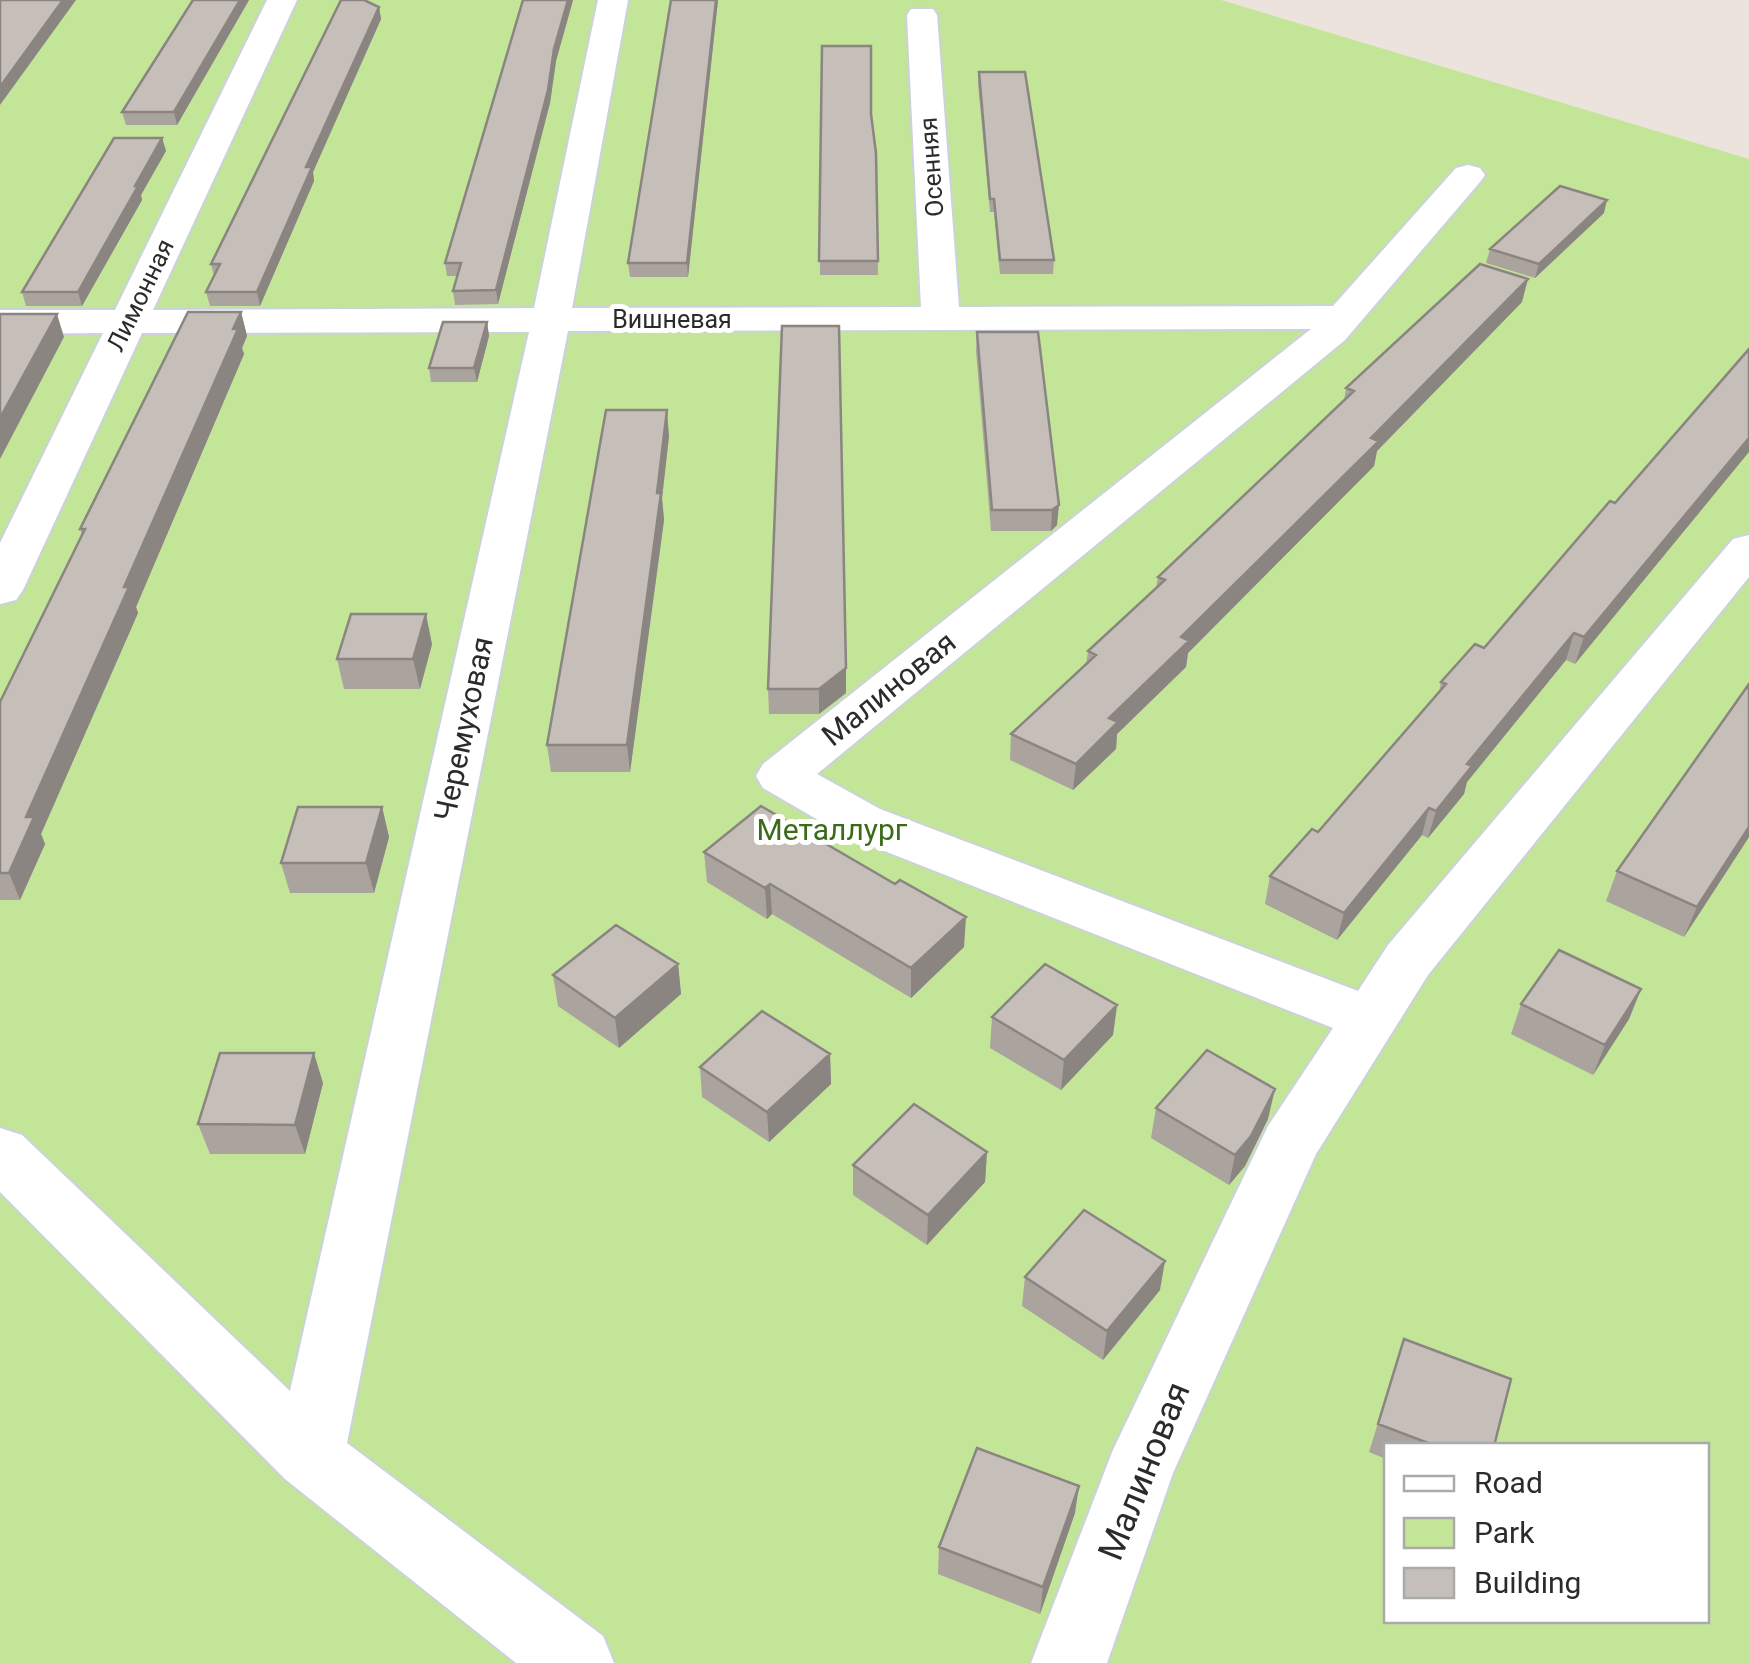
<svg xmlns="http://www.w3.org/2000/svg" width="1749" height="1663" font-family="Roboto,sans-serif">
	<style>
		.green { fill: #c3e598; fill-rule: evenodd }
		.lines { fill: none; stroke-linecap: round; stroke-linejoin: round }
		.minor-casing { stroke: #cbd2dd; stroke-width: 4 }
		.minor { fill: #fff; fill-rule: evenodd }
		.wall { fill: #aaa39e }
		.shaded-wall { fill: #8b8581 }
		.building { fill: #c6beb8; stroke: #8b8581; stroke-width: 2.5 }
		.labels { text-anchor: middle; stroke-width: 10; stroke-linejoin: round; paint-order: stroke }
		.far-street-label { font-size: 25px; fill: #2b2b2b; stroke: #fff }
		.street-label { font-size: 30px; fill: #2b2b2b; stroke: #fff }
		.park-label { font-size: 30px; fill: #3b6b18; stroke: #fff }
		.near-street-label { font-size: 35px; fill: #2b2b2b; stroke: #fff }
	</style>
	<rect width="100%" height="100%" fill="#ede3dd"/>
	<path class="green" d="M0,0h1221l528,159v1504h-1749zM1386,1446h320v174h-320z"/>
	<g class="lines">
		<defs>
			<path id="minor" d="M267,0h30l-144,310 381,-2 64,-308h30l-56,308 349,-1 -14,-292 4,-6h22l4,6 22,292 374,-1 123,-138 12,-3 12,3 5,7 -5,7 -135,158 -528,434 63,35 478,182 30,-46 345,-406 16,-4v42l-321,398 -112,179 -143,319 -66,190h-76l82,-213 155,-324 65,-98 -489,-193 -81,-47 -7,-12 7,-12 548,-435 -743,2 -221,1112 256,193 11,27h-98l-231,-184 -285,-287v-64l22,7 268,256 239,-1059 -387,1 -119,257 -7,10 -16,4v-61l103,-210 -103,1v-24h115z"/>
		</defs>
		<use href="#minor" class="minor-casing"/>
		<use href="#minor" class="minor"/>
	</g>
	<path class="wall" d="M193,0h56l-72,125h-51l-4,-13z
		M523,0h50l-17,61 -6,42 -52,201 -43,1 -2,-14 4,-15h-10l-2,-13z
		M671,0h47l-30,277h-58l-2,-14z
		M379,7l2,12 -68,153 1,9 -54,125h-50l-4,-14 8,-16 -3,-12z
		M822,46l54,107 2,122h-58z
		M979,72l75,188 -1,14h-53l-6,-62h-4l-12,-128z
		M162,138l4,13 -25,44 1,5 -60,106h-56l-4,-14z
		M1604,213l-69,65 -49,-15 4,-14z
		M1522,302l-145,149 -3,15 -186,187 -2,14 -69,67 -1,15 -43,41 -63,-30 1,-26 75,-69 2,-14 68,-63 2,-11 186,-176 2,-13z
		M241,312l6,24 -5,12 2,6 -108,253 2,6 -97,221 4,10 -25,56h-20v-198l82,-167 -2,-6z
		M487,322l2,14 -12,46h-46l-2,-14z
		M839,326l7,367 -27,21h-50l-1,-25z
		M977,332h61l19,193 -6,6h-60l-15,-180z
		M1749,349l-174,315 -9,-4 -99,122 -3,12 -36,44 -6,-3 -85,105 -72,-36 5,-28 48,-44 121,-140 2,-10 43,-34 131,-145z
		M669,436l-7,62 2,22 -34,252h-79l-4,-27z
		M432,644l-12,45h-76l-7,-30z
		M1749,684v153l-65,100 -78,-36 11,-30z
		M382,807l7,30 -15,56h-84l-9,-30z
		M704,852l191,32 69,63 -53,51 -139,-84 -5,5 -60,-37z
		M678,964l3,30 -62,54 -61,-42 -5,-31z
		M1641,989l-12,30 -36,56 -82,-41 10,-30z
		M1117,1005l-4,30 -52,55 -71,-42 2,-31z
		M830,1054l1,30 -62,58 -67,-45 -2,-30z
		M323,1083l-18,71h-95l-12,-30z
		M1156,1108l112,11 -23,47 -16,19 -78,-47z
		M987,1152l-2,30 -58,63 -74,-50v-30z
		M1025,1277l135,13 -57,70 -81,-54z
		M1404,1339l90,107h-108v13l-17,-7z
		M1075,1513l-35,101 -102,-40 1,-27z"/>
	<path class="shaded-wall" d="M63,0h13l-76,105v-18z
		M240,0h9l-72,125 -3,-13z
		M568,0h5l-17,61 -6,42 -52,201 -2,-14 58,-241z
		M716,0h2l-30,277 -1,-14z
		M379,7l2,12 -68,153 1,9 -54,125 -3,-14 49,-125z
		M162,138l4,13 -25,44 1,5 -60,106 -4,-14z
		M1607,200l-3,13 -69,65 4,-14z
		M1528,279l-6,23 -145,149 -3,15 -186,187 -2,14 -69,67 -1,15 -43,41 3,-26 33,-46 72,-81 190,-199z
		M241,312l6,24 -5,12 2,6 -108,253 2,6 -97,221 4,10 -25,56 -11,-27 17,-56z
		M57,314l7,23 -64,122v-41z
		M487,322l2,14 -12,46 -3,-14z
		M667,410l2,26 -7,62 2,22 -34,252 -3,-27z
		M1749,438v14l-174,212 9,-27z
		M1059,505l-2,20 -6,6 1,-21z
		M426,614l6,30 -12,45 -7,-30z
		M1574,633l-8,27 -99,122 -3,12 -36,44 8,-27 31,-47z
		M846,668v25l-27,21v-25z
		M382,807l7,30 -15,56 -8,-30z
		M1429,808l-7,27 -85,105 7,-27z
		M1749,827v10l-65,100 13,-30z
		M770,884l2,30 -5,5 -2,-31z
		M966,917l-2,30 -53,51v-30z
		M678,964l3,30 -62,54 -4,-30z
		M1641,989l-12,30 -36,56 12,-30z
		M1117,1005l-4,30 -52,55 3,-30z
		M314,1053l9,30 -18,71 -10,-29z
		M830,1054l1,30 -62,58 -2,-30z
		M1275,1089l-7,30 -23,47 -16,19 6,-30z
		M987,1152l-2,30 -58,63 1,-30z
		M1165,1261l-5,29 -57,70 4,-29z
		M1079,1486l-4,27 -35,101 3,-27z"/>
	<path class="building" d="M0,0h63l-63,87z
		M193,0h47l-66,112h-52z
		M341,0h23l15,7 -73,160h6l-55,125h-51l14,-28h-9z
		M523,0h45l-14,49 -6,41 -52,200 -43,1 8,-28h-16z
		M671,0h45l-29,263h-59z
		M822,46h49v68l5,39 2,108h-59z
		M979,72h46l29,188h-54l-6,-61h-4z
		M114,138h48l-27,48h3l-60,106h-56z
		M1560,186l47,14 -68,64 -49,-15z
		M1480,264l48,15 -157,159 8,3 -198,196 8,4 -80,77 9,4 -42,42 -65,-30 85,-79 -8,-4 77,-71 -7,-3 196,-186 -8,-3z
		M188,312h53l-8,17h5l-114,258h5l-103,230h8l-25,56h-9v-171l85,-173h-5z
		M0,314h57l-57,104z
		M443,322h44l-13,46h-45z
		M782,326h57l7,342 -27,21h-51z
		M977,332h61l21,173 -7,5h-60z
		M1749,349v89l-165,199 -10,-4 -107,131 5,2 -36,45 -7,-3 -85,105 -74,-37 42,-47 6,3 128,-148 -5,-2 34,-38 9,4 126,-147 5,2z
		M606,410h61l-10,83h4l-34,252h-80z
		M351,614h75l-13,45h-76z
		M1749,684v143l-52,80 -80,-36z
		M761,806l134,78 5,-4 66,37 -55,51 -141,-84 -5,4 -61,-36z
		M298,807h84l-16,56h-85z
		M616,925l62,39 -63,54 -62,-43z
		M1559,950l82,39 -36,56 -84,-41z
		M1045,964l72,41 -53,55 -72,-43z
		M762,1011l68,43 -63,58 -67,-45z
		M1207,1050l68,39 -24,47 -16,19 -79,-47z
		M220,1053h94l-19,72 -97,-1z
		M914,1104l73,48 -59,63 -75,-50z
		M1084,1210l81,51 -58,70 -82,-54z
		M1404,1339l107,40 -17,67h-58l-58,-22z
		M977,1448l102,38 -36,101 -104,-40z"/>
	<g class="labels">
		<g class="far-street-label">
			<text transform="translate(931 167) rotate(-94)" y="9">Осенняя</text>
			<text transform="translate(140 295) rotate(-64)" y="9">Лимонная</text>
			<text x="672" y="328">Вишневая</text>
		</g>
		<g class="street-label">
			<text transform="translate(889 689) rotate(-39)" y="10">Малиновая</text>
			<text transform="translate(464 729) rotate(-78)" y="10">Черемуховая</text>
		</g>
		<g class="park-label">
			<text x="832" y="840">Металлург</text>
		</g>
		<g class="near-street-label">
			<text transform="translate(1144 1471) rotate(-68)" y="12">Малиновая</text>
		</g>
	</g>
	<rect x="1384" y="1443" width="325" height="180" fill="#ffffff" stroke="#aaaaaa" stroke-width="2.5"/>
	<rect x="1404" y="1476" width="50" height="15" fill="#ffffff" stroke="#aaaaaa" stroke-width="2.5"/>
	<text x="1474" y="1493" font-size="30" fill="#2b2b2b">Road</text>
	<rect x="1404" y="1518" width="50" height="30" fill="#c3e598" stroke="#aaaaaa" stroke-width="2.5"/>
	<text x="1474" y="1543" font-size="30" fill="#2b2b2b">Park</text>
	<rect x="1404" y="1568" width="50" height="30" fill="#c6beb8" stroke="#aaaaaa" stroke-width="2.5"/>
	<text x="1474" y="1593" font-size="30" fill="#2b2b2b">Building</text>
</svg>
